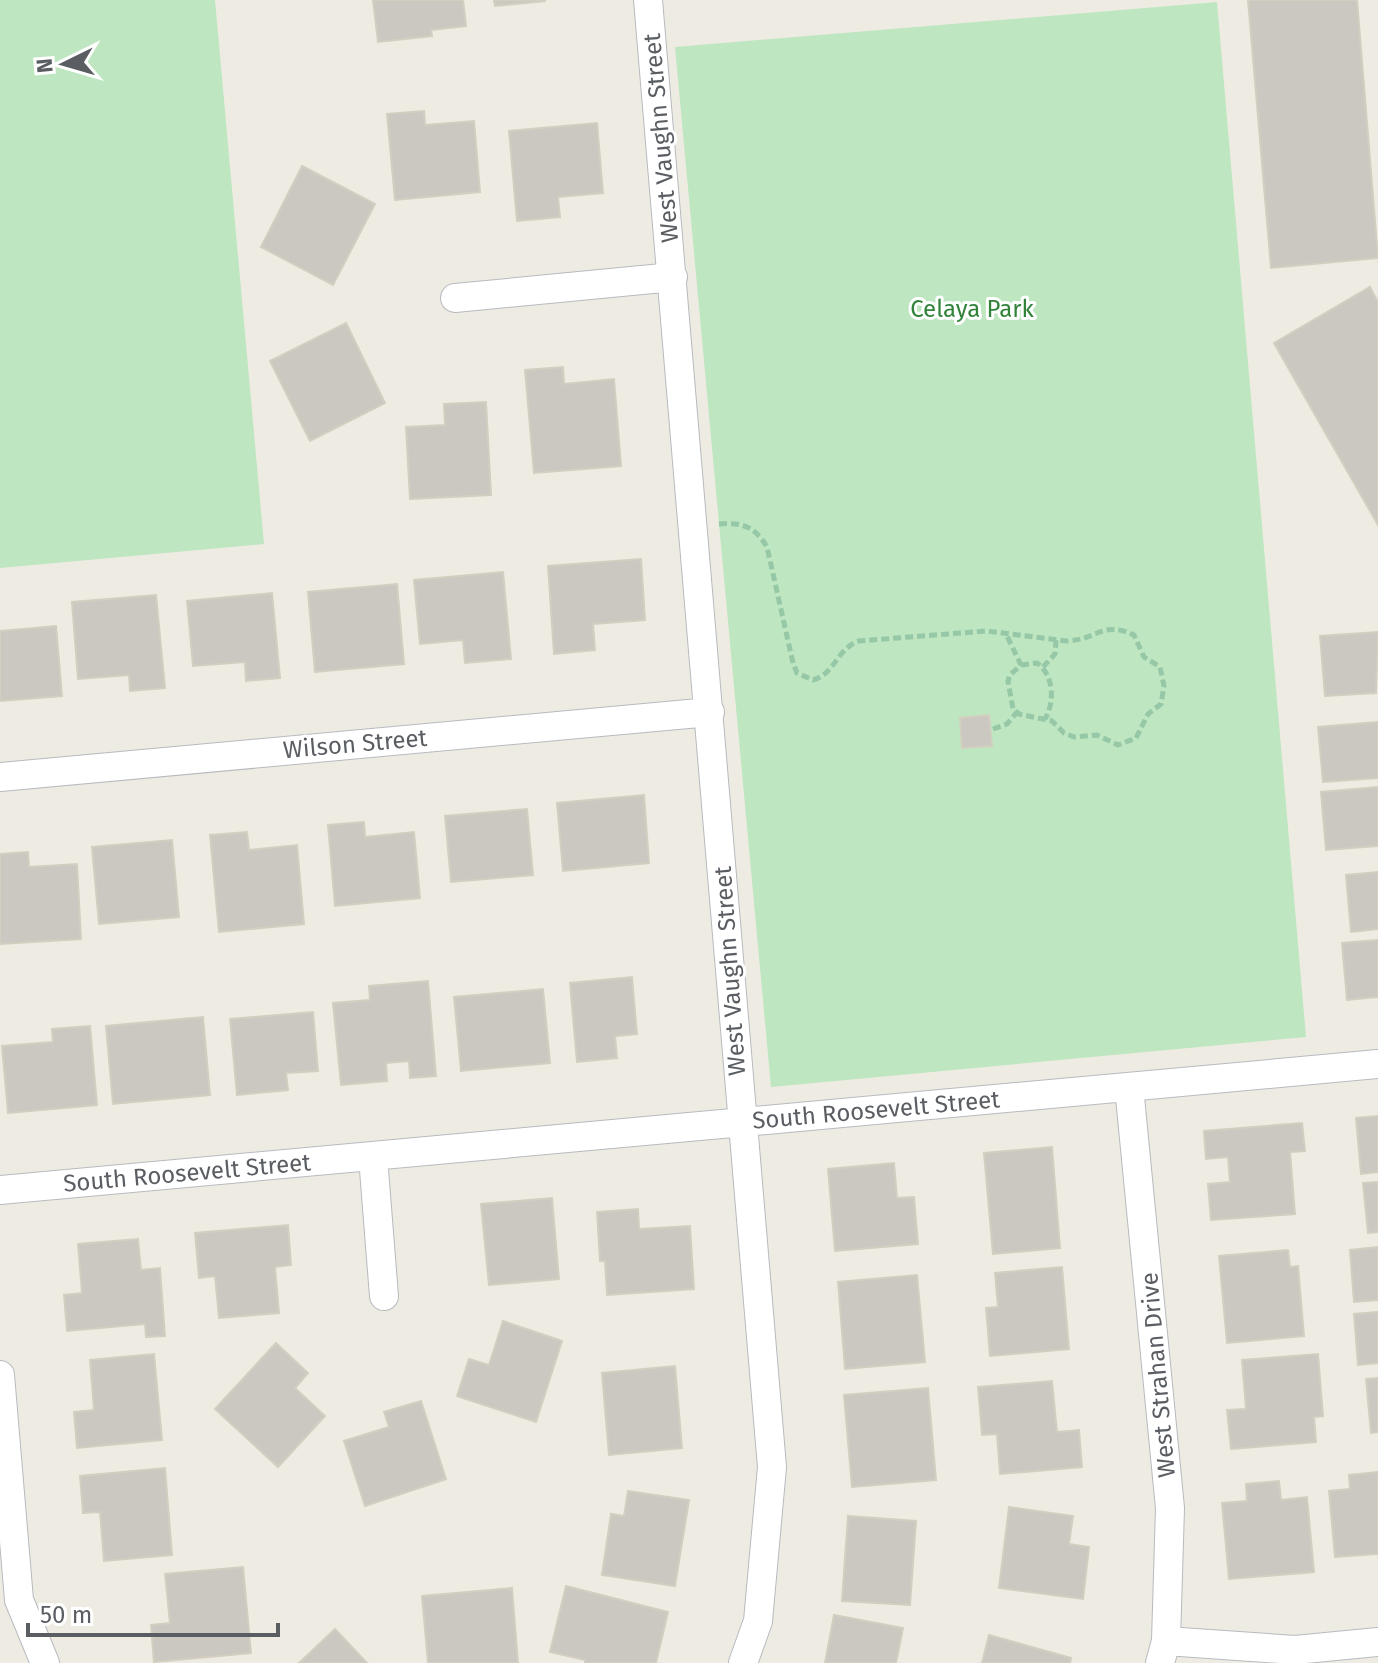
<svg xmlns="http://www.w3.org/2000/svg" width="1378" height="1663" font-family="'Fira Sans',sans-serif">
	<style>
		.green { fill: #bee6c0 }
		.building { fill: #cbc8c1; stroke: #d2cec0; stroke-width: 2 }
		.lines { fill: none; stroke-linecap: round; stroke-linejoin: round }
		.street-casing { stroke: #b7babf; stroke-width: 30 }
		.path { stroke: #96c7a7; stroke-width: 5; stroke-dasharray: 8 4; stroke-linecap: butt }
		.street { stroke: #fff; stroke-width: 28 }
		.labels { text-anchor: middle; stroke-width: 6; stroke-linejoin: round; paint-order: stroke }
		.street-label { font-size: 24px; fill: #5a5e63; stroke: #fff }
		.park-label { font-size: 24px; fill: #32833a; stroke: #fff }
	</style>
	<rect width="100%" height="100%" fill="#eeece2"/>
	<path class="green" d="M0,0h215l49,544 -264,24z
		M1217,2l89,1035 -535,50 -96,-1040z"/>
	<path class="building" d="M373,0h90l3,26 -35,4 1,6 -54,6z
		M494,0h51v1l-50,5z
		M1248,0h109l21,258 -107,10z
		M424,111l1,14 49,-4 6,71 -85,8 -8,-86z
		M597,123l6,70 -45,4 2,20 -43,4 -8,-90z
		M302,166l73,38 -42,81 -72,-38z
		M1370,287l8,15v223l-104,-182z
		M346,323l39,80 -75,38 -40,-80z
		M563,367l1,17 50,-5 7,87 -87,7 -9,-103z
		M486,402l5,93 -81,4 -4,-72 39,-2 -1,-21z
		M641,559l4,61 -52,4 2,26 -41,4 -6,-88z
		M503,572l8,87 -46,4 -2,-23 -43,4 -6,-64z
		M397,584l7,80 -89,8 -7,-80z
		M272,593l8,85 -34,3 -1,-19 -52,4 -6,-65z
		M156,595l9,93 -35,3 -1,-16 -51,4 -6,-77z
		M56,626l6,70 -62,5v-70z
		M1378,632l-2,61 -51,3 -5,-60z
		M989,715l3,31 -30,2 -2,-30z
		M1378,722v56l-55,4 -5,-55z
		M1378,787v59l-52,4 -5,-58z
		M644,795l5,68 -86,8 -6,-68z
		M527,809l6,66 -82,7 -6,-66z
		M364,822l1,15 49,-5 6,66 -85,8 -7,-81z
		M247,832l2,18 48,-5 7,79 -85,8 -9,-97z
		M172,840l7,77 -80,7 -7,-77z
		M28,852l1,15 48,-3 4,75 -81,5v-90z
		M1378,872v57l-27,3 -5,-57z
		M1378,940v57l-31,3 -5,-57z
		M632,977l5,57 -22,2 2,22 -40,4 -7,-79z
		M428,981l8,95 -26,2 -1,-17 -23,2 1,18 -46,4 -8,-82 37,-3 -1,-14z
		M543,989l7,74 -89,8 -7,-74z
		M313,1012l5,59 -32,2 2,17 -51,5 -7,-76z
		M203,1017l7,78 -97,9 -7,-78z
		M90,1026l7,79 -89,8 -6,-67 51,-4 -1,-13z
		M1378,1116v56l-17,2 -5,-56z
		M1302,1123l3,28 -15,1 5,62 -84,6 -3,-36 22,-2 -2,-25 -22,2 -2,-28z
		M1052,1147l8,101 -67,6 -9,-101z
		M894,1163l3,35 17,-1 4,47 -83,7 -7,-82z
		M1378,1182v50l-10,1 -5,-50z
		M552,1198l7,81 -70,6 -8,-81z
		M638,1209l1,20 51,-3 4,63 -87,6 -2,-34h-5l-3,-49z
		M288,1225l3,40 -16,2 4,46 -60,5 -4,-42 -16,2 -4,-45z
		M138,1239l3,31 19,-2 5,68 -19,1 -1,-13 -78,7 -3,-36 18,-2 -4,-49z
		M1378,1247v53l-24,2 -4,-52z
		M1288,1250l2,17 8,-1 6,70 -77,7 -8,-87z
		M1062,1267l7,82 -79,7 -4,-48 12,-1 -3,-34z
		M917,1275l8,87 -80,7 -7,-87z
		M1378,1312v51l-20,2 -4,-51z
		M503,1321l59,20 -26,81 -79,-26 12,-37 20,6z
		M276,1343l32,30 -13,15 30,28 -47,51 -63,-58z
		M154,1354l8,86 -85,8 -3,-36 20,-2 -4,-50z
		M1318,1354l5,62 -9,1 2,25 -85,7 -4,-39 19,-1 -4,-49z
		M675,1366l7,82 -73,7 -7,-82z
		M1378,1378v54l-7,1 -5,-54z
		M1052,1381l5,51 22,-2 3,37 -82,7 -3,-40 -15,1 -4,-48z
		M928,1388l8,92 -84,7 -8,-92z
		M421,1401l25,78 -81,27 -21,-65 45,-14 -5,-15z
		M165,1468l7,87 -68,6 -4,-49 -17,1 -3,-37z
		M1378,1472v82l-43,3 -6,-66 21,-2 -1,-14z
		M1279,1481l2,19 26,-3 7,75 -85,7 -7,-76 25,-2 -1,-17z
		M628,1491l61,9 -14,86 -73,-11 9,-61 13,2z
		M1009,1507l64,9 -4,28 20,3 -6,52 -84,-11z
		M848,1516l68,5 -6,84 -68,-4z
		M243,1567l8,86 -97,9 -3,-37 19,-2 -5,-49z
		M566,1586l102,26 -12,51h-71v-3l-35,-8z
		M512,1588l6,75h-90l-6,-67z
		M834,1615l69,13 -7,35h-71z
		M335,1629l32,34h-68z
		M989,1635l82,23 -1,5h-88z"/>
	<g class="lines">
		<defs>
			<path id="street" d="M648,0l124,1467 -14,154 -15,42
				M455,298l218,-21
				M0,777l710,-65
				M1129,1087l41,421 -4,133 -6,22
				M373,1157l11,139
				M0,1190l1378,-126
				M0,1375l19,225 26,63
				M1166,1641l129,9 83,-8"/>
		</defs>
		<use href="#street" class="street-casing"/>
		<path class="path" d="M719,524c24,-2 36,3 48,23l26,116 4,10 16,7c22,-6 24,-32 46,-39l127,-10 81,10c31,-1 34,-21 67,-6l10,22 16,10 4,19 -3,18 -13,10 -12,24 -18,7 -21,-10 -23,2 -10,-4 -12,-12 -33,-7 -6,-5 -5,-28 2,-6 11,-10 -15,-31
			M1021,665l16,-2c17,12 18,39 8,56
			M1043,667l12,-13 1,-14
			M993,729l14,-5 10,-12"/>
		<use href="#street" class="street"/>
	</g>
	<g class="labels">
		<g class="street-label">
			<text transform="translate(661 138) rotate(-95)" y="8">West Vaughn Street</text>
			<text transform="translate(355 744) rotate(-5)" y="8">Wilson Street</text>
			<text transform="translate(730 971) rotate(-94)" y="8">West Vaughn Street</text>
			<text transform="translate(876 1110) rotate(-5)" y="8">South Roosevelt Street</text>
			<text transform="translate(187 1173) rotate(-5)" y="8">South Roosevelt Street</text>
			<text transform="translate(1158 1375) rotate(-95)" y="8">West Strahan Drive</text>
		</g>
		<g class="park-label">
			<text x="972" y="317">Celaya Park</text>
		</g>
	</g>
	<g transform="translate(64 64) rotate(265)" stroke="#ffffff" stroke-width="6" paint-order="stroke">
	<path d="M0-6L14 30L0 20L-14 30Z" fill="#5a5e63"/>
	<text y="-12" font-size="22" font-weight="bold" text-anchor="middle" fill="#5a5e63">N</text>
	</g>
	<path d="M28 1623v12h250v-12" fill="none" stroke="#5a5e63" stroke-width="4"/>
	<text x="40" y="1623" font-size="24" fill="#5a5e63" stroke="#ffffff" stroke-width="6" paint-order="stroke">50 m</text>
</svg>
